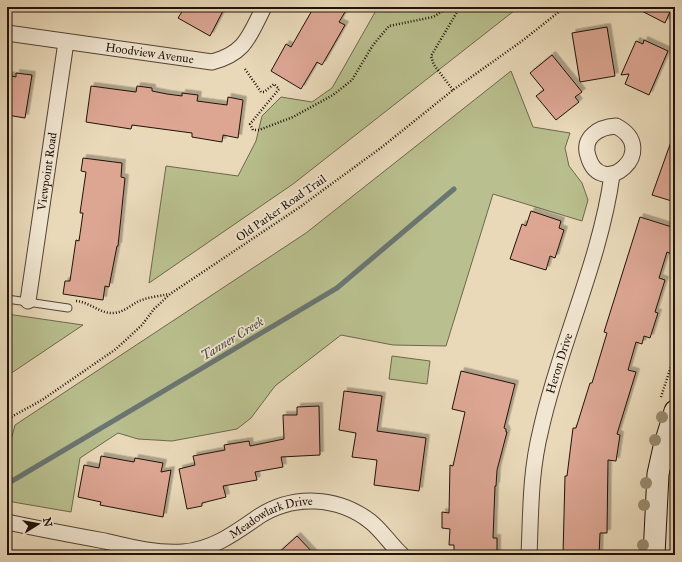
<svg xmlns="http://www.w3.org/2000/svg" width="682" height="562" font-family="'IM FELL Great Primer',serif">
	<style>
		.green { fill: #b9bf8e; stroke: #6d684c }
		.lines { fill: none; stroke-linecap: round; stroke-linejoin: round }
		.stream { stroke: #6a7672; stroke-width: 5 }
		.building { fill: #dca693; stroke: #211209; filter: url(#shadow) }
		.lane-casing { stroke: #534435; stroke-width: 9 }
		.street-casing { stroke: #534435; stroke-width: 17 }
		.secondary-casing { stroke: #211209; stroke-width: 23 }
		.path { stroke: #211209; stroke-width: 2.5; stroke-dasharray: 1 2; stroke-linecap: butt }
		.lane { stroke: #f1e6d2; stroke-width: 7 }
		.street { stroke: #f1e6d2; stroke-width: 15 }
		.secondary { stroke: #f1e6d2; stroke-width: 21 }
		.tree { fill: #988d72 }
		.labels { text-anchor: middle; stroke-width: 3.5; stroke-linejoin: round; paint-order: stroke }
		.street-label { font-size: 12px; fill: #211209; stroke: #f1e6d2 }
		.water-label { font-size: 13px; font-style: italic; fill: #4b4c46; stroke: #f1e6d2 }
	</style>
	<defs>
		<filter id="shadow"><feDropShadow dx="3.5" dy="-3.5" stdDeviation="0" flood-color="#0004"/></filter>
	</defs>
	<rect width="100%" height="100%" fill="#e9d9b9"/>
	<filter id="stains"><feTurbulence type="fractalNoise" baseFrequency=".005" numOctaves="4"/><feColorMatrix values="0 0 0 0 .2 0 0 0 0 .09 0 0 0 0 .02 0 0 0 .5 -.17"/></filter>
	<radialGradient id="worn" r=".72"><stop offset=".6" stop-color="#630" stop-opacity="0"/><stop offset="1" stop-color="#630" stop-opacity=".3"/></radialGradient>
	<path class="green" d="M378,7h141l-226,177 -144,99 17,-117 72,10 18,-35 6,-25 19,-19 31,5 20,-14z
		M511,71l22,56 37,6 -5,15 4,18 13,17 6,17 -6,21 -89,-27 -47,152 -53,-1 -52,-10 -66,51 -24,32 -14,11 -65,12 -34,-2 -20,-6 -38,25 -9,54 -64,-11v-46l8,-30 291,-192z
		M7,314l76,11 -76,51z
		M392,356l38,5 -3,23 -38,-5z"/>
	<g class="lines">
		<path class="stream" d="M7,484l330,-196 117,-99"/>
	</g>
	<path class="building" d="M185,7h40l-15,29 -32,-18z
		M314,7h34l-9,15 6,3 -12,21 -11,19 -5,-3 -16,27 -30,-18 15,-27 5,3z
		M634,7h38l-7,16z
		M607,27l8,49 -35,6 -8,-49z
		M644,40l24,11 -19,44 -24,-11 4,-10 -8,1 15,-34 7,3z
		M552,55l30,37 -7,5 4,5 -23,18 -20,-24 8,-6 -14,-17z
		M16,73l16,2 -7,43 -18,-3v-40l9,2z
		M91,86l45,6 1,-6 15,2v3l15,3 15,2v-3l16,2 -1,6 30,4 1,-8 15,3 -5,38 -15,-3 -1,7 -30,-5v-4l-60,-8 -1,4 -45,-7z
		M672,139l3,1v62l-23,-7z
		M83,158l39,5 -1,14 4,1 -7,68h-1l-8,41 -4,-1 -2,14 -40,-6 2,-13h5l6,-41 3,1 4,-28h-3l6,-41 -5,-1z
		M531,211l30,10 -2,7 5,2 -9,28 -5,-2 -4,14 -36,-11 12,-35 4,2z
		M640,217l35,11v18l-3,8 -5,-2 -8,26 6,2 -10,32 3,1 -8,25 -6,-2 -2,8 -6,-2 -8,28 8,2 -19,62 3,1 -4,26 -8,-1 -1,73h-7l-1,22h-36l2,-79h2l6,-48h3l14,-45h2l15,-50 -3,-1z
		M461,371l54,13 -11,44 2,1v3h1l-10,38 -1,16h-1l-2,52h4v17l-43,-1v-9h-5l1,-16 -8,-1v-16l7,1 1,-48 3,1 12,-54 -13,-3z
		M344,391l38,5 -5,35 49,7 -7,53 -45,-6 3,-25 -25,-3 4,-24 -17,-3z
		M319,406l1,49 -39,2 2,10 -28,5 2,8 -34,6 3,11 -24,6v3l-15,3 -8,-40 16,-4 -2,-9 32,-6 -1,-5 25,-4 1,5 34,-7 -1,-24h14v-8z
		M101,456l33,6 1,-4 28,5 -2,9 10,-2 -8,47 -63,-12 1,-3 -23,-5 6,-32 15,3z
		M297,536l18,19h-39z"/>
	<g class="lines">
		<defs>
			<path id="lane" d="M7,299l61,9"/>
			<g id="street">
				<path id="s1" d="M7,33l205,29c34,-9 37,-26 52,-55"/>
				<path d="M616,126c46,24 -15,76 -28,30 -6,-19 11,-29 28,-30z"/>
				<path id="s2" d="M28,301l38,-259"/>
				<path id="s3" d="M7,522c33,7 65,13 98,19 25,6 52,13 78,11 29,-2 52,-19 75,-35 35,-23 80,-21 113,5 12,10 20,23 31,33"/>
				<path id="s4" d="M529,555c2,-45 1,-82 12,-126 19,-86 59,-167 71,-254"/>
			</g>
			<path id="secondary" d="M654,555l4,-81 6,-27 11,-36"/>
		</defs>
		<use href="#lane" class="lane-casing"/>
		<use href="#street" class="street-casing"/>
		<use href="#secondary" class="secondary-casing"/>
		<path class="path" d="M245,69l16,23h3l10,-8 5,5 -29,35 3,6h6l34,-13 40,-22 19,-15 21,-35 16,-19 44,-9 16,-10
			M453,90l-19,-25 -3,-9 29,-49
			M76,301c14,1 24,13 38,12 10,-1 17,-8 25,-12 10,-4 21,-5 30,-7
			M661,397l14,-43
			M7,421l6,-5 29,-16 74,-51 26,-24 12,-16 16,-15 130,-87 82,-60 71,-57 69,-49 43,-34"/>
		<use href="#lane" class="lane"/>
		<use href="#street" class="street"/>
		<use href="#secondary" class="secondary"/>
	</g>
	<g class="tree">
		<circle cx="662" cy="417" r="6"/>
		<circle cx="655" cy="440" r="6"/>
		<circle cx="646" cy="483" r="6"/>
		<circle cx="644" cy="505" r="6"/>
		<circle cx="643" cy="545" r="6"/>
	</g>
	<g class="labels">
		<g class="street-label">
			<text dy="4" stroke="none"><textPath href="#s1" startOffset="144">Hoodview Avenue</textPath></text>
			<text dy="4" stroke="none"><textPath href="#s2" startOffset="131">Viewpoint Road</textPath></text>
			<text transform="translate(281 208) rotate(-35)" y="4">Old Parker Road Trail</text>
			<text dy="4" stroke="none"><textPath href="#s4" startOffset="195">Heron Drive</textPath></text>
			<text dy="4" stroke="none"><textPath href="#s3" startOffset="275">Meadowlark Drive</textPath></text>
		</g>
		<g class="water-label">
			<text transform="translate(232 338) rotate(-31)" y="5">Tanner Creek</text>
		</g>
	</g>
	<rect width="682" height="562" fill="none" stroke="#e9d9b9" stroke-width="24"/>
	<rect x="8" y="8" width="666" height="546" fill="none" stroke="#211209" stroke-width="2"/>
	<rect x="12" y="12" width="658" height="538" fill="none" stroke="#211209"/>
	<g transform="translate(38 524) rotate(79)" stroke="#f1e6d2" stroke-width="3" paint-order="stroke">
	<path d="M0-3L7 15L0 10L-7 15Z" fill="#211209"/>
	<text y="-6" font-size="11" font-weight="bold" text-anchor="middle" fill="#211209">N</text>
	</g>
	<rect width="100%" height="100%" filter="url(#stains)"/>
	<rect width="100%" height="100%" fill="url(#worn)"/>
</svg>
